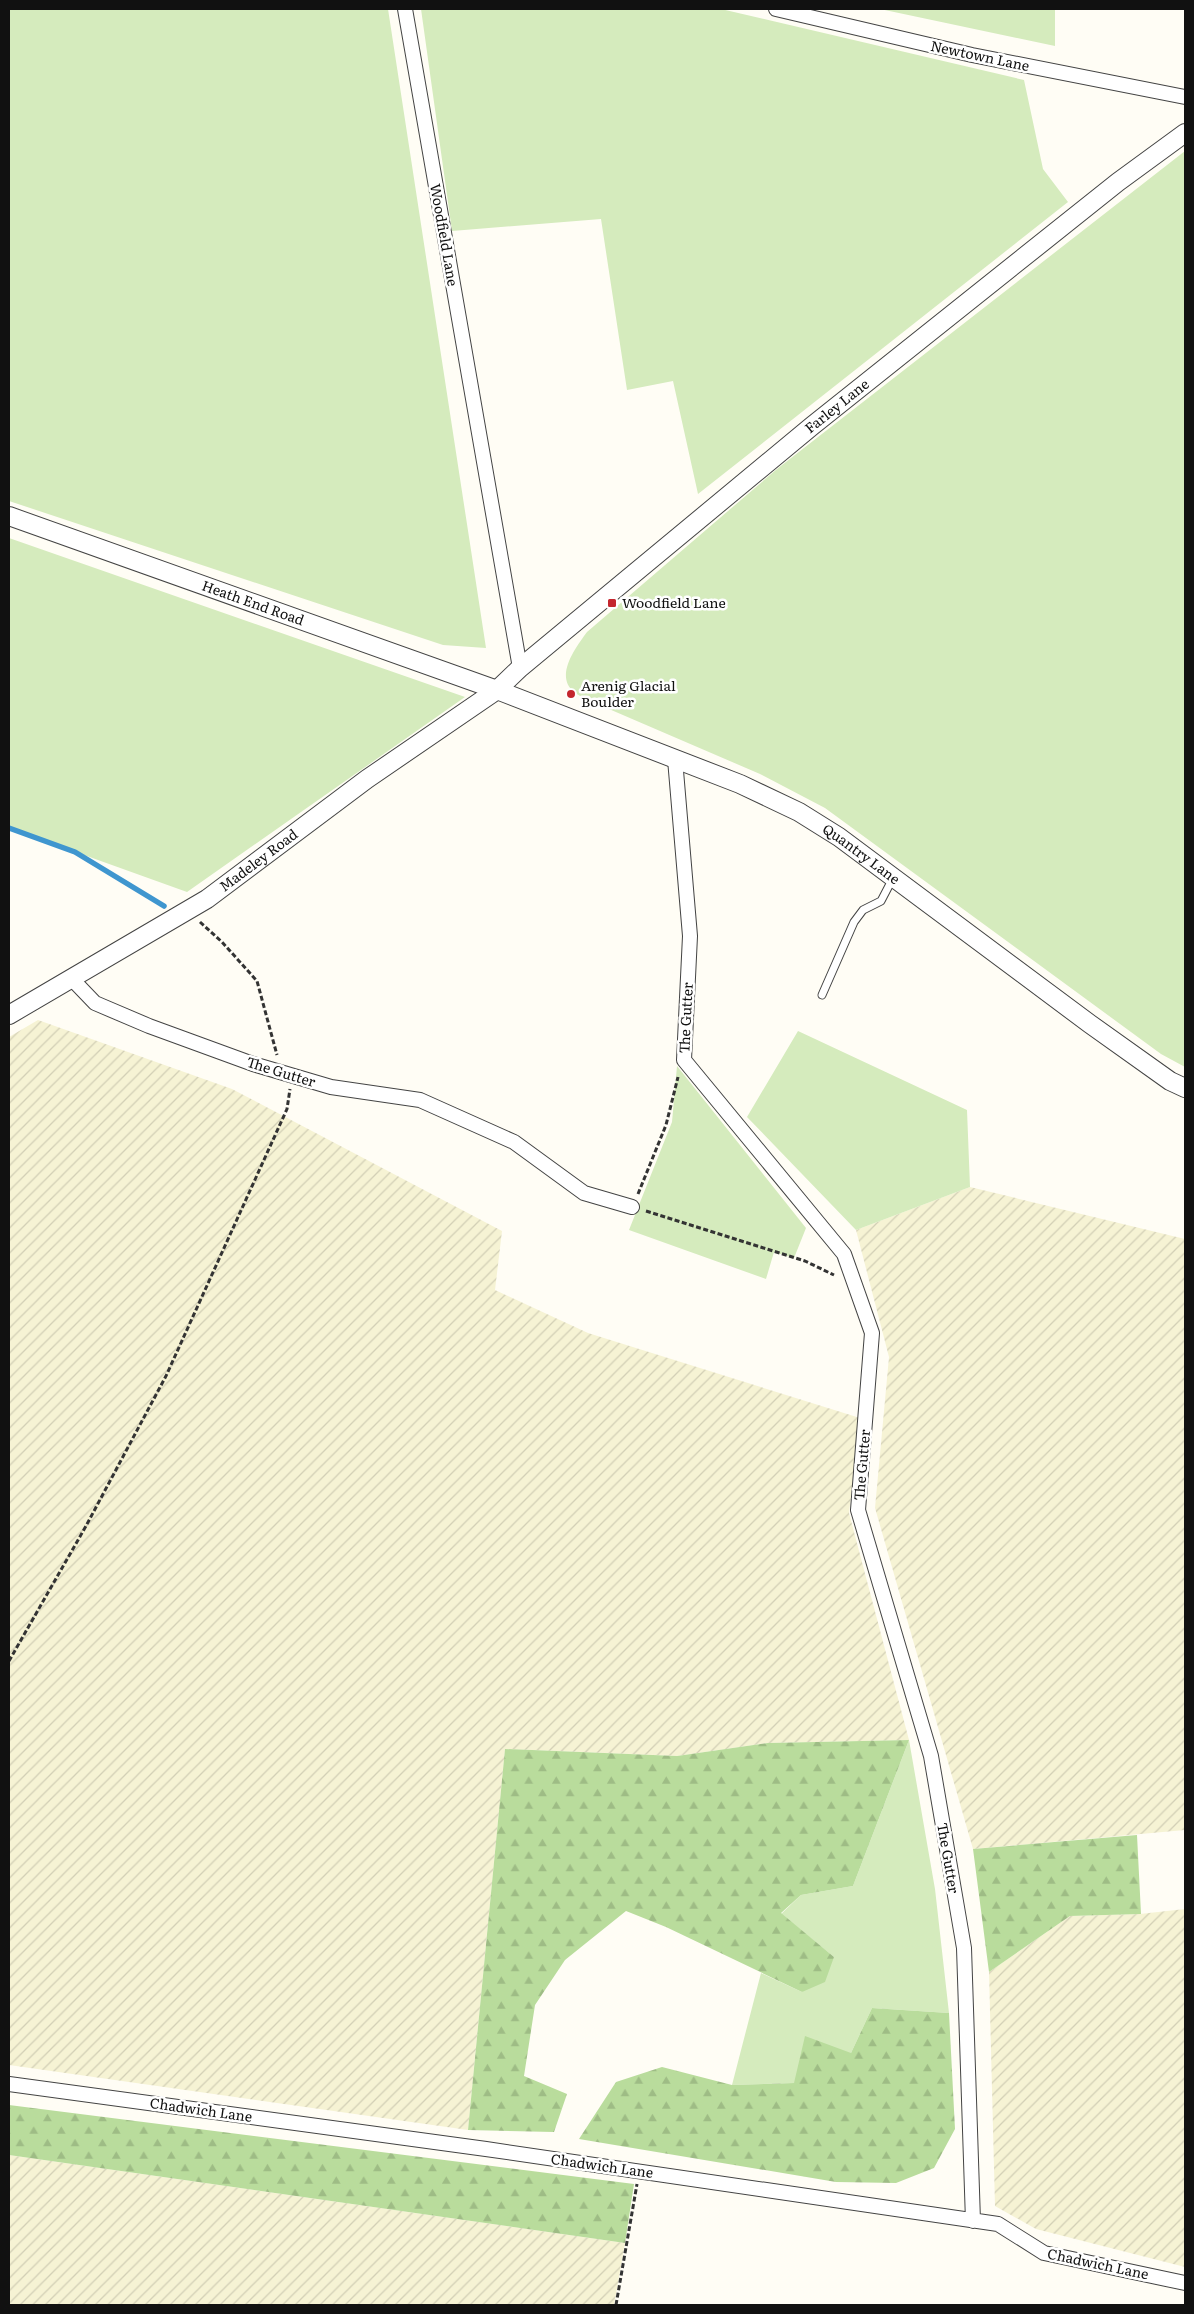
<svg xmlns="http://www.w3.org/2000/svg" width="1194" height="2314" font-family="Literata,serif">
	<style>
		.farmland { fill: url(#farmland-furrows) }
		.grass { fill: #d5ebbd }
		.forest { fill: url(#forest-firs) }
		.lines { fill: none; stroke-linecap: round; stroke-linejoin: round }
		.stream { stroke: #3f96cf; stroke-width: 5.5 }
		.service-casing { stroke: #444; stroke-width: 9 }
		.minor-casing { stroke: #444; stroke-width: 16 }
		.tertiary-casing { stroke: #444; stroke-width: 20 }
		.path { stroke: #333; stroke-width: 3; stroke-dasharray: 5 2.5; stroke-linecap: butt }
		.service { stroke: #fff; stroke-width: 7 }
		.minor { stroke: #fff; stroke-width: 14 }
		.tertiary { stroke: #fff; stroke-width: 18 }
		.poi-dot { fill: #c4262e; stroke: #fff; stroke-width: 2 }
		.labels { text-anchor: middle; stroke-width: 5; stroke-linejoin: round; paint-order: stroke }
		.street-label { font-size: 14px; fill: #111; stroke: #fff }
		.poi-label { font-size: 14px; fill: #111; stroke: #fff; text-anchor: start }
	</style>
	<defs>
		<pattern id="farmland-furrows" width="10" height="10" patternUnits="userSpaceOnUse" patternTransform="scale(1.25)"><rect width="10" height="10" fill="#f6f3d4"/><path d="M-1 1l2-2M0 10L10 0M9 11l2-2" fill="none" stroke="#d2cfb5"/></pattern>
		<pattern id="forest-firs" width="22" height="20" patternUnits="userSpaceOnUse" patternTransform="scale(1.25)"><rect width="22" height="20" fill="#b9dc9c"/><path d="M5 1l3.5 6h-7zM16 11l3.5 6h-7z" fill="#9ebc85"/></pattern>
	</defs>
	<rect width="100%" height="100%" fill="#fffdf5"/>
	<path class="farmland" d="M38,1020l194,69 270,142 -7,59 93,43 272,85 -11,95 60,227 -141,3 -91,13 -172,-7 -37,381 -459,-65v-1028z
		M970,1187l215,52v591l-212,19 -98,-341 14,-151 -33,-127z
		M1185,1909v358l-149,-38 -41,-23 -6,-234 81,-56 70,-2z
		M9,2155l616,88 -11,62h-605z"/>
	<path class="grass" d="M9,9h379l98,639 -43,-3 -434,-144z
		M421,9h300l303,71 19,89 25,33 -370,292 -25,-113 -46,9 -26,-171 -149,12z
		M880,9h175v37z
		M1185,151v916l-24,-13 -336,-246 -65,-34 -172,-74c-4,-2 -10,-5 -14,-8 -20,-16 2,-45 13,-60l190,-163z
		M9,538l456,159 -278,195 -178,-64z
		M798,1031l169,79 3,77 -114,43 -109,-113z
		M677,1066l129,162 -12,30 -20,-6 -8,27 -137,-49 43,-108z
		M909,1740l26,149 14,124 -77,-5 -21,45 -57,30 -62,2 29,-112 41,19 32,-35 -53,-43 20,-19 52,-9z"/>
	<path class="forest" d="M909,1740l-56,146 -52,9 -20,18 53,44 -9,25 -23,10 -136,-65 -40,-16 -61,49 -30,45 -11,71 43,18 -13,38 -86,-2 37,-381 172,7 91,-13z
		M1137,1835l4,79 -71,2 -81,56 -16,-123z
		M872,2008l77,5 6,116 -21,39 -38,15 -60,-1 -257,-43 37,-57 46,-15 70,18 62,-2 11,-47 46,17z
		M9,2105l625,79 -9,59 -616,-88z"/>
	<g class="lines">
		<path class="stream" d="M9,828l66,24 89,54"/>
		<defs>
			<path id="service" d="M822,995l32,-73 9,-12 18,-9 12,-23"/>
			<path id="minor" d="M405,9l115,659
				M776,9l196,46 213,42
				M675,759l15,177 -6,124 160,194 28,79 -14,177 73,246 33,192 9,273
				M71,978l24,25 54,23 104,38 78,23 89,13 94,42 70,51 48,14
				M9,2084l477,65 512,75 46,29 141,30"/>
			<g id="tertiary">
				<path id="s1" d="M9,516l488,174 243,94 59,28 40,25 251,187 80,57 15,7"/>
				<path id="s2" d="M9,1015l198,-116 160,-120 130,-89 23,-22 292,-242 306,-244 67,-49"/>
			</g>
		</defs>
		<use href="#service" class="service-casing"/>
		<use href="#minor" class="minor-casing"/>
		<use href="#tertiary" class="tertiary-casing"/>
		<path class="path" d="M200,922l22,20 35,39 20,74
			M638,1194l28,-69 12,-48
			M646,1211l159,50 29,14
			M9,1661l77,-135 80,-150 121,-267 3,-20
			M616,2305l21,-121"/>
		<use href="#service" class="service"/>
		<use href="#minor" class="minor"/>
		<use href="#tertiary" class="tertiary"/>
	</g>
	<g class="poi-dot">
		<rect x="607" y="598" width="10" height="10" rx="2.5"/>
		<circle cx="571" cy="694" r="5"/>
	</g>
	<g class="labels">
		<g class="street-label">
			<text transform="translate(980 56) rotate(12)" y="5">Newtown Lane</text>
			<text transform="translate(444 235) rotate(80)" y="5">Woodfield Lane</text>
			<text dy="5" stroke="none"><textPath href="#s2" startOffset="1030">Farley Lane</textPath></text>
			<text dy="5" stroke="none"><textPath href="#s1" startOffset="259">Heath End Road</textPath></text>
			<text dy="5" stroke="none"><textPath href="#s1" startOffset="919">Quantry Lane</textPath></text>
			<text dy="5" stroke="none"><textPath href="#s2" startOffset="294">Madeley Road</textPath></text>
			<text transform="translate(686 1018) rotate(-87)" y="5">The Gutter</text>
			<text transform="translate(281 1072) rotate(17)" y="5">The Gutter</text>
			<text transform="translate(862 1465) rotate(-85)" y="5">The Gutter</text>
			<text transform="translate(948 1858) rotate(80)" y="5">The Gutter</text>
			<text transform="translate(201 2110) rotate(8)" y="5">Chadwich Lane</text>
			<text transform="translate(602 2166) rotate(8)" y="5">Chadwich Lane</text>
			<text transform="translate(1098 2264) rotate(12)" y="5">Chadwich Lane</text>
		</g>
		<g class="poi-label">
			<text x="622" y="608">Woodfield Lane</text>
			<text x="581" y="691">Arenig Glacial<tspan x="581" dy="16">Boulder</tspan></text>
		</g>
	</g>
	<rect width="1194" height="2314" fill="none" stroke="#111111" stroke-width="20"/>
</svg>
